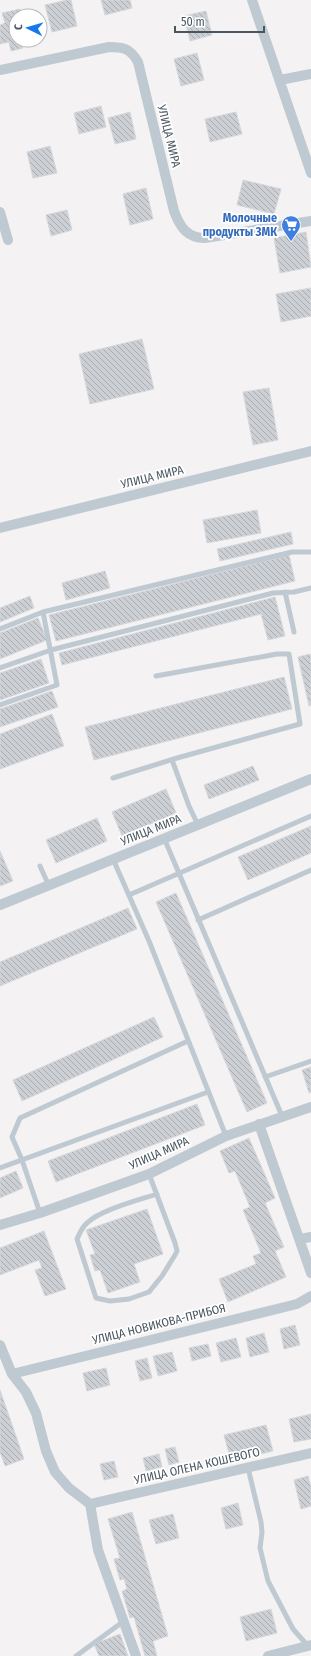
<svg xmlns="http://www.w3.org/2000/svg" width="311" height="1656" font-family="'Fira Sans Condensed',sans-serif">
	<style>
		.building { fill: url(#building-back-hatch); stroke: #d6d8dd }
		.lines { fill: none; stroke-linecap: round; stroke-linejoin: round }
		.lane { stroke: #bfc9d1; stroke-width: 5 }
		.street { stroke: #bfc9d1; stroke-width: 10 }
		.labels { text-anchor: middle; stroke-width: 3.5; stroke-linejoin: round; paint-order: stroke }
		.street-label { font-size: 12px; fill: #495660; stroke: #fff }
		.shop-label { font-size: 12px; font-weight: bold; fill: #366cbe; stroke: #fff; text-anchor: end }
	</style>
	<defs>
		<pattern id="building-back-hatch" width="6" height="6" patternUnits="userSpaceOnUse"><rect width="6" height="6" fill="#cccfd4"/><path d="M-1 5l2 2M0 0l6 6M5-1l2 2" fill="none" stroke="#a8abaf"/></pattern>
	</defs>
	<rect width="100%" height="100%" fill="#f4f2f2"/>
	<path class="building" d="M67,0h4l6,26 -25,6 -7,-27z
		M101,0h29l2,8 -27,7z
		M20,9l2,7h-6v24h5l2,8 -12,3 -2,-9 -9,2v-19l5,-2 -3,-10z
		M206,11l6,24 -22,6 -6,-25z
		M197,53l7,27 -23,6 -7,-27z
		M101,106l5,21 -27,7 -5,-21z
		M130,112l6,27 -21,5 -7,-26z
		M236,112l6,22 -32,8 -5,-23z
		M50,146l7,27 -24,5 -6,-26z
		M243,180l38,9 -7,25 -37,-9z
		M146,188l7,31 -23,6 -7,-31z
		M67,210l5,20 -21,6 -5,-21z
		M306,232l5,35 -31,6 -6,-35z
		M311,288v28l-30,6 -5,-28z
		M142,339l12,50 -64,15 -11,-50z
		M269,388l9,52 -25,5 -10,-53z
		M257,510l4,23 -54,10 -4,-23z
		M291,532l2,12 -73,17 -3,-12z
		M289,555l6,26 -239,60 -7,-26z
		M105,571l5,17 -44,12 -4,-17z
		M30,596l4,12 -34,14v-14z
		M275,597l10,39 -17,4 -7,-26 -199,51 -3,-12z
		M38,618l9,22 -47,19v-26z
		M310,654l1,6v45l-2,1 -11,-49z
		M41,659l8,24 -49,17v-27z
		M284,677l8,32 -198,51 -9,-33z
		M52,691l6,16 -58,20v-18z
		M52,714l12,32 -64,23v-35z
		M253,766l6,14 -50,19 -5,-14z
		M166,789l10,24 -54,23 -10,-24z
		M97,818l10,23 -51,22 -10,-23z
		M311,826v27l-63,27 -10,-23z
		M0,851l13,30 -13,5z
		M176,893l91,210 -20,9 -91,-210z
		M128,908l9,21 -137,57v-24z
		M154,1017l9,20 -141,64 -9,-21z
		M311,1067v25l-2,1 -7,-23z
		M197,1104l8,21 -149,57 -8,-21z
		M249,1138l26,60 -10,5 19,44 -9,4 11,26 -58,25 -9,-23 37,-15 -3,-8 8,-3 -18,-43 7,-3 -15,-36 -6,2 -9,-22z
		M16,1171l7,17 -23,10v-20z
		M147,1209l16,45 -29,10 6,18 -32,11 -8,-23 -5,1 -5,-16 5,-1 -9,-24z
		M44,1231l22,58 -21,7 -10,-26 7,-2 -3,-8 -39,15v-27z
		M295,1325l5,20 -16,4 -4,-20z
		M264,1333l5,19 -19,5 -4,-19z
		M236,1338l5,19 -20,5 -5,-19z
		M208,1344l3,12 -19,5 -3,-13z
		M172,1352l5,19 -19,5 -5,-20z
		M147,1358l5,20 -12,3 -5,-20z
		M106,1368l4,17 -23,6 -4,-18z
		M0,1390l24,69 -19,7 -5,-14z
		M311,1414v25l-17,3 -5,-23z
		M266,1425l7,26 -42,10 -7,-26z
		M175,1447l4,15 -10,3 -4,-16z
		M159,1454l3,13 -16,4 -3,-13z
		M114,1461l4,16 -14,3 -4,-16z
		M308,1476l3,11v19l-10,3 -7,-29z
		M238,1503l5,22 -17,4 -5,-21z
		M132,1512l36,124 -15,5 4,15h-12l-11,-39 -4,1 -8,-27 5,-2 -3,-10 -4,1 -6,-21 6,-1 -12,-39z
		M173,1514l6,24 -23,6 -7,-24z
		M271,1609l6,24 -31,8 -6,-24z
		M120,1634l8,22h-29l-5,-12z"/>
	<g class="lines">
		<path class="lane" d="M285,592l9,40
			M43,612l249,-60h19
			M0,629l43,-17 14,73 -57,20
			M0,668l51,-18 222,-57 21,-1 17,-4
			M172,760l17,46 9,19
			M113,778l64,-20 123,-34 -11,-70h-12l-121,22
			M164,838l118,278
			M113,859l36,82 77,195
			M40,866l9,20
			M129,895l182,-79
			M198,920l113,-50
			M265,1077l46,-16
			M0,1168l208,-76
			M149,1174l26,69 2,8 -2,4 -13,21 -13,16 -20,7 -19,2 -14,-3 -19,-59c3,-6 5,-12 10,-16 13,-13 52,-23 70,-29
			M40,1213l-18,-53 -10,-23 8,-19 168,-77
			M248,1468l13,54 1,10 -2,16 8,33 25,48 15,17
			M76,1656l48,-35"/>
		<path class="street" d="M252,0l59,173
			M0,70l109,-23c14,0 21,1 29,15l36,149c6,16 13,27 31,27l106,-17
			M280,80l31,-6
			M0,212l8,28
			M0,528l311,-77
			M0,905l311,-126
			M259,1124l52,149
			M0,1225l40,-12 109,-39 77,-38 85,-29
			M300,1239l11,-2
			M0,1345l12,29 14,18 10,21 10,38 9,21 14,16 21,16 8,46 38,106
			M12,1374l285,-70 14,-8
			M90,1504l221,-51
			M268,1656l43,-11"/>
	</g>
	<defs>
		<symbol id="supermarket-pin" viewBox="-11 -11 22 30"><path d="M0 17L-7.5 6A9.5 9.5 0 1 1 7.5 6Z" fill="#3f7fe0" stroke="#fff"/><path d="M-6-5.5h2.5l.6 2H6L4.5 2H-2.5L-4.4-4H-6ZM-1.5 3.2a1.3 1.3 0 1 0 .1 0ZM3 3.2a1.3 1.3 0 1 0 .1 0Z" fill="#fff"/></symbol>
	</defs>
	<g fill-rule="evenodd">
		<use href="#supermarket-pin" x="280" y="214" width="22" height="30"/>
	</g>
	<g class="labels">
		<g class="street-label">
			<text transform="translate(169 136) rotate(76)" y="4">УЛИЦА МИРА</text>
			<text transform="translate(152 477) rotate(-14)" y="4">УЛИЦА МИРА</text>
			<text transform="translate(151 830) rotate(-22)" y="4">УЛИЦА МИРА</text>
			<text transform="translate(159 1153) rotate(-24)" y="4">УЛИЦА МИРА</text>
			<text transform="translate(159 1324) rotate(-14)" y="4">УЛИЦА НОВИКОВА-ПРИБОЯ</text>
			<text transform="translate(197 1466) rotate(-13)" y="4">УЛИЦА ОЛЕНА КОШЕВОГО</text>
		</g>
		<g class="shop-label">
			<text x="277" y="222">Молочные<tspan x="277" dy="14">продукты ЗМК</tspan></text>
		</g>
	</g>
	<g transform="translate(28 28) rotate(275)"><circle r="19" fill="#ffffff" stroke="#b6bbbf"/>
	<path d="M0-3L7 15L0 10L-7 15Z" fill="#1578eb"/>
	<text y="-6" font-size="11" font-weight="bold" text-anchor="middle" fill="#495660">С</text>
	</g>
	<path d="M175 26v6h89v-6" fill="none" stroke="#495660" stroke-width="2"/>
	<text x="181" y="26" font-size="12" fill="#495660" stroke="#ffffff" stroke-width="3" paint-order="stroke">50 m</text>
</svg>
